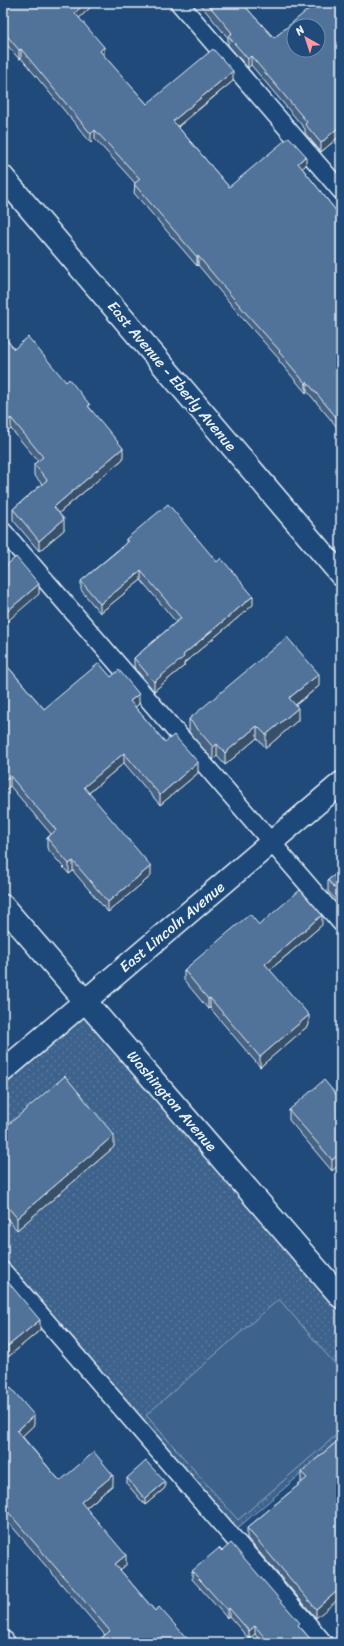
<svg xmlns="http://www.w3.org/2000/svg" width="344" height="1646" font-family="Sriracha,sans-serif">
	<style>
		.park { fill: url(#park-dots); stroke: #92aac2 }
		.pitch { fill: #3c628c; stroke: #92aac2 }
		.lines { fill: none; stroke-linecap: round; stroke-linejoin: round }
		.service-casing { stroke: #e8f1f8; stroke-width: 20 }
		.minor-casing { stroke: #e8f1f8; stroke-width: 25 }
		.secondary-casing { stroke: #e8f1f8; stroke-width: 25 }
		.service { stroke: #1f4a7a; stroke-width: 17 }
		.minor { stroke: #1f4a7a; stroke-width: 22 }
		.secondary { stroke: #1f4a7a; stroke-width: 22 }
		.wall { fill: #466384; stroke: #e8f1f8 }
		.shaded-wall { fill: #39506b; stroke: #e8f1f8 }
		.building { fill: #517399; stroke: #e8f1f8; fill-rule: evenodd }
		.labels { text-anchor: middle; stroke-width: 3.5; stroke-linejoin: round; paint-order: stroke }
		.street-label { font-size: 15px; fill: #e8f1f8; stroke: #1f4a7a }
	</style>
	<defs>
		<pattern id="park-dots" width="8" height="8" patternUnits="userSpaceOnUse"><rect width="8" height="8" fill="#3c628c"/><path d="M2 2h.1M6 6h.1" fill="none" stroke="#58799d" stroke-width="1.8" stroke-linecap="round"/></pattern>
	</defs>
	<rect width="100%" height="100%" fill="#1f4a7a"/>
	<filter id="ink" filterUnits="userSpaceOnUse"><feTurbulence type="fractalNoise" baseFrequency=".025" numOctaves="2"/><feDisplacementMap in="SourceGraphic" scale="8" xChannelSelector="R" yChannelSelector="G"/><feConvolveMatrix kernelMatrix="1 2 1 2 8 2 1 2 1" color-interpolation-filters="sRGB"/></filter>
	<g filter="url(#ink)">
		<path class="park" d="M84,1008l257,297v135l-108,92 -230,-267v-188z"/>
		<path class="pitch" d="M279,1299l62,72v60l-103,89 -92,-105z"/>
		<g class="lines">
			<defs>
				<path id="service" d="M179,3l162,188
					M3,531l338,392
					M3,1271l321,372"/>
				<path id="minor" d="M3,906l338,391
					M3,1071l338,-288
					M3,1642l1,1"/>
				<path id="secondary" d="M3,177l338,398"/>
			</defs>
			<use href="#service" class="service-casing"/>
			<use href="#minor" class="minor-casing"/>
			<use href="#secondary" class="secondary-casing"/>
			<use href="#service" class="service"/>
			<use href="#minor" class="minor"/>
			<use href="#secondary" class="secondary"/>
		</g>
		<path class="wall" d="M3,3h92l-16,15 25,38 43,48 86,-23 -55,46 51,60 77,-22 -4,3 39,49v215l-34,-41 -1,2 -27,-32v-2l-34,-38 -47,-56 -1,1 -63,-73 1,-10 -40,-44 -4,4 -70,-85 -2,1 -16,-19z
			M199,3h43l32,35 33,-27 -7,-8h41v132l-20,17 -16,-19v-4l-54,-64 -3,3 -20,-23v-7z
			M3,335l11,14 52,33 24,26 33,51 -64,54 5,17 -25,21 -26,-31v-11l29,-25 -8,-9v-11l4,-3 -27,-32 -8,7z
			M126,539l127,66 -69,58v3l-30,25 -20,-24v-9l42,-36 -35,-42 -41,33 -19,-23v-9l45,-38z
			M3,661l41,48 67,-32 28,27 -4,3 30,35 33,31 -38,32 -36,-42 -35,30 62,83 -43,36 -35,-41 -4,3 -22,-26v-10l4,-4 -41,-48 -7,6z
			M319,686l-23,19 2,15 -32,28 -9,-10 -32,27 -8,-9 -4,4 -24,-28v-13z
			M341,870v35l-13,-14v-11z
			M259,925h63l-52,45 39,55 -49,42 -50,-59 -2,1 -24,-29v-10z
			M341,1100l-9,71 -43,-51v-10z
			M3,1129l111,18 -97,83 -14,-16z
			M3,1286l37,44 -32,27 -5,-6z
			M3,1393l31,32 -12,11 38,45 53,4 -27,23 40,57 -6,5 35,41 36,32h-92v-3l6,-5 -102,-119z
			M341,1438l-25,180 -69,-80v-10l55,-46h-1v-10z
			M127,1478l38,10 -20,17 -18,-21z
			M192,1571l108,56 14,16h-52l-7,-9 -6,5 -20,-23 -2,2 -35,-39z"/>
		<path class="shaded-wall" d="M85,3h10l-20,19v-9z
			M104,47v9l-4,-5z
			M21,49v9l-2,1v-9z
			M251,56v9l-3,3v-9z
			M233,71v10l-60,49v-9z
			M341,125v10l-20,17v-9z
			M95,130v9l-4,4v-9z
			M306,156v9l-8,7v-9z
			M198,256v9l-1,1v-9z
			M307,382v9l-1,2v-9z
			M11,418v11l-8,7v-11z
			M123,448v11l-69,58v-10z
			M64,519v11l-25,21v-10z
			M141,571v9l-41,33v-9z
			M39,584v10l-36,31v-10z
			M253,596v9l-69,58v3l-30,25v-9l29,-27z
			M319,674v12l-30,24v-12z
			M139,694v10l-9,7v-10z
			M298,708v12l-32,28v-13z
			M257,726v12l-32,27v-12z
			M217,744v12l-4,4v-13z
			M124,753v10l-40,34v-10z
			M198,762v11l-38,32v-10z
			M10,776v10l-7,6v-10z
			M73,861v10l-4,3v-10z
			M151,866v10l-43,36v-10z
			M322,915v10l-57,49v-10z
			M210,998v10l-2,1v-10z
			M309,1015v10l-49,42v-10z
			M114,1135v12l-97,83v-12z
			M341,1153v10l-9,8v-11z
			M40,1320v10l-32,27v-11z
			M34,1415v10l-17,16v-10z
			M113,1475v10l-32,27v-10z
			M165,1482v6l-20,17v-6z
			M126,1555v10l-11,9v-10z
			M341,1588v9l-25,21v-9z
			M229,1608v8l-2,2v-8z
			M255,1626v8l-6,5v-8z"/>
		<path class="building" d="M3,3h82l-10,10 29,34 -4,4 47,53 66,-55 20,22 -60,50 56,66 60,-50 17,19 -8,7 43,54v206l-34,-41 -1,2 -27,-32 1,-1 -35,-39 -47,-56 -1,1 -63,-73 6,-5 -45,-49 -4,4 -70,-85 -2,1 -16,-19z
			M207,3h35l32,35 37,-31 -3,-4h33v122l-20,18 -16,-19 2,-2 -56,-66 -3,3 -20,-23 4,-3zM294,26h24v24h-24z
			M3,335l11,14 14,-12 38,45 3,-3 21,26 -2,1 35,42 -69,59 10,12 -25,22 -26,-32 34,-29 -13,-16 9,-7 -32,-39 -8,7z
			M168,504l49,58 4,-4 32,38 -70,59 1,2 -30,25 -20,-24 47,-40 -40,-47 -41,33 -19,-23 47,-39 -2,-3z
			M16,557l23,27 -36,31v-47z
			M287,637l32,37 -30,24 9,10 -32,27 -9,-9 -32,27 -8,-9 -4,3 -24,-28z
			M3,661l41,48 55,-46 12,14 8,-7 20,24 -9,7 35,41 9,-7 24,27 -38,33 -36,-42 -40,34 67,79 -43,36 -35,-41 -4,3 -22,-26 9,-8 -46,-54 -7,6z
			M341,870v25l-13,-15z
			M300,890l22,25 -57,49 44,51 -49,42 -50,-59 -2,1 -24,-29 66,-56 9,11z
			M65,1076l49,59 -97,83 -14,-17v-72z
			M324,1080l17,20v53l-9,7 -43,-50z
			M8,1282l32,38 -32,26 -5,-6v-54z
			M10,1387l24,28 -17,16 43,50 34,-29 19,23 -32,27 45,53 -11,9 40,47 4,-4 32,36h-89l-3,-3 11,-9 -107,-125v-113z
			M341,1438v150l-25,21 -69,-81 60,-50 -6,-6z
			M146,1461l19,21 -20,17 -18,-21z
			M231,1543l69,80 -2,2 16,18h-45l-14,-17 -6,5 -20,-23 -2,2 -35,-39 27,-23 3,3z"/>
	</g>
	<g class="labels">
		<g class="street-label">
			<text transform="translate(172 376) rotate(50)" y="5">East Avenue - Eberly Avenue</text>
			<text transform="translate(172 927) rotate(-40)" y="5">East Lincoln Avenue</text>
			<text transform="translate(172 1101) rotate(49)" y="5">Washington Avenue</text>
		</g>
	</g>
	<rect width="344" height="1646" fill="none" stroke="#1f4a7a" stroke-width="16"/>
	<rect x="8" y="8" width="328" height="1630" fill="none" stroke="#e8f1f8" stroke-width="1.5" filter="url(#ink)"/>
	<g transform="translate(306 38) rotate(321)"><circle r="19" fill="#1f4a7a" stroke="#6f8dac"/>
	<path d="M0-3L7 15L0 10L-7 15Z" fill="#ff9aa2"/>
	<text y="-6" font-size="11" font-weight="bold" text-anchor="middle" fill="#e8f1f8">N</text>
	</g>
</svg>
